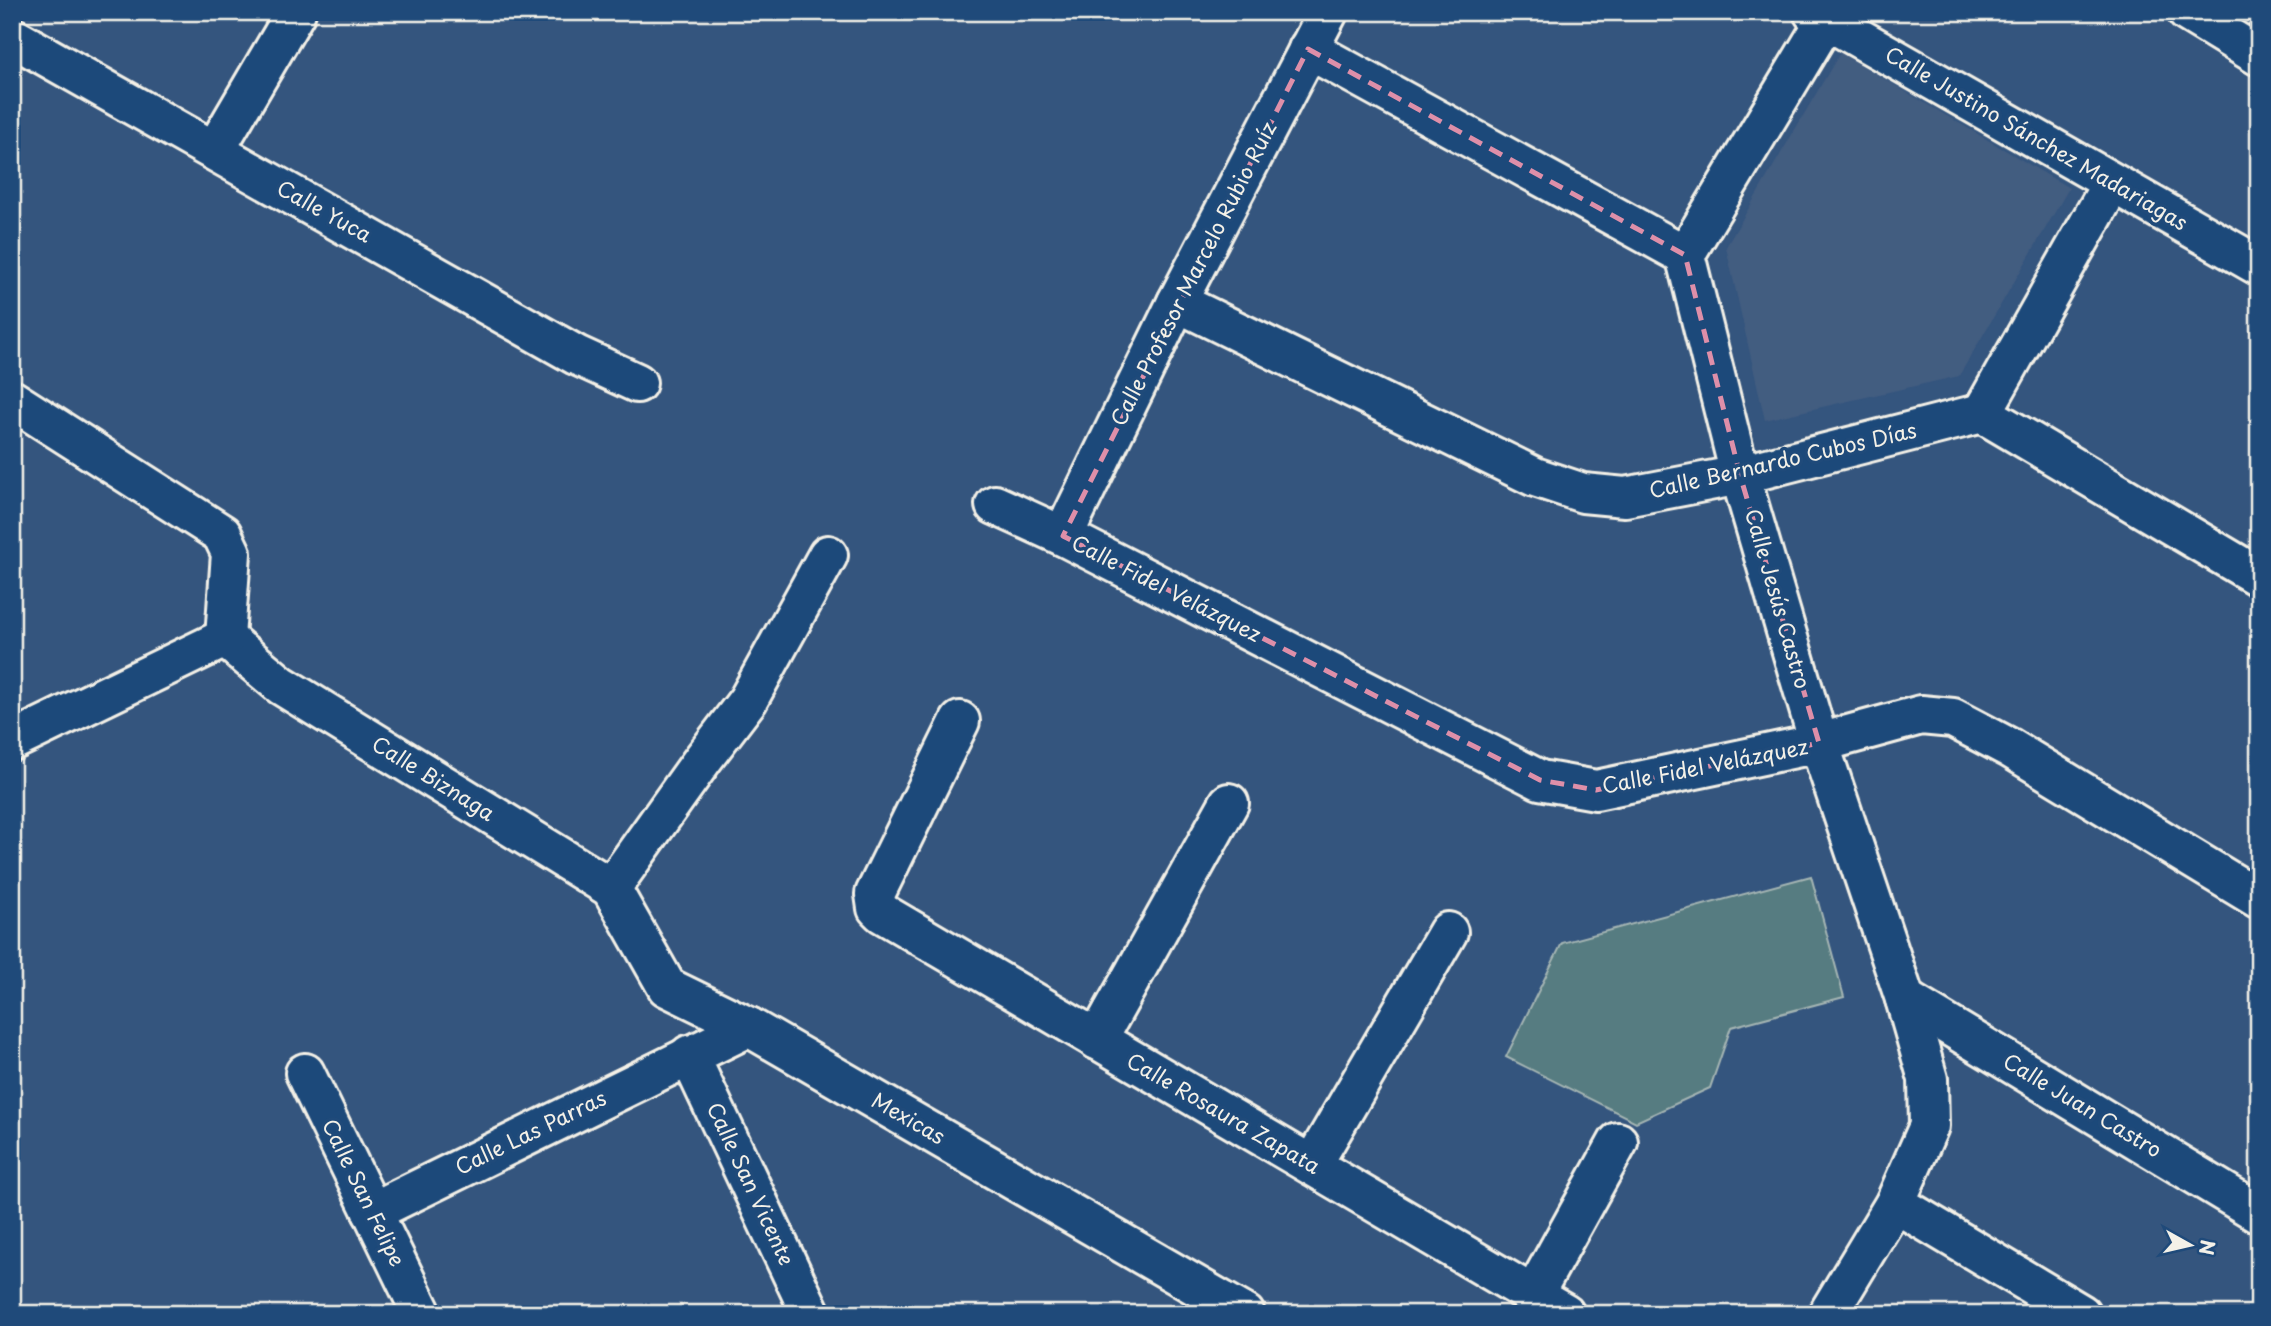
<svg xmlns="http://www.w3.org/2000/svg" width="2271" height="1326" viewBox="0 0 2271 1326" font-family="'Playpen Sans',sans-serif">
<rect width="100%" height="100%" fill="#34557e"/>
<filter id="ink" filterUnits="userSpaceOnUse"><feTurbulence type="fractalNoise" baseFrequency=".0143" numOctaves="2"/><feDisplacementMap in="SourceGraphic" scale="14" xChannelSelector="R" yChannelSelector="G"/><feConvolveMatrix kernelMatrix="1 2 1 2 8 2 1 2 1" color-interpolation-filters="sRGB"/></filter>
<g filter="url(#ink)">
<path fill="#435d80" d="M1840,53L2069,188L1959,376L1765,420L1726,247Z"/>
<path fill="#577c81" stroke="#a6b6b4" stroke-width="2" d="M1811,876L1844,997L1731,1027L1710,1088L1636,1122L1506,1057L1562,943Z"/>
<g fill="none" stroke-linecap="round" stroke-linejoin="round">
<defs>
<g id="street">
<path d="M1813,12L2259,266"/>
<path d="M2187,12L2259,56"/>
<path d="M1826,20L1685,255L1740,475L1819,743L1905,999L1928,1079L1929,1126L1895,1203L1828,1314"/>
<path d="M12,37L576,355L637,383"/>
<path d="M1308,49L1685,255"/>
<path d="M215,150L296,12"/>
<path d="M1177,302L1535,477L1583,493L1625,497L1740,475L1982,413L2259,577"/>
<path d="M12,400L222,534L231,553L225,638"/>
<path d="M1982,413L2112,183"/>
<path d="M995,505L1063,536L1540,780L1596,790L1819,743L1921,715L1953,718L2010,748L2259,899"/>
<path d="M1063,536L1177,302L1328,12"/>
<path d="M225,638L281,685L611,888L667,987L749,1027L1245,1314"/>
<path d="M960,721L875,894L877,908L882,913L1565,1314"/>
<path d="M12,741L225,638"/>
<path d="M611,888L703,759L748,700L828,555"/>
<path d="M1905,999L2259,1213"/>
<path d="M1097,1040L1229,803"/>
<path d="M689,1055L811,1314"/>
<path d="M305,1073L422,1314"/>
<path d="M1312,1165L1448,932"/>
<path d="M1895,1203L2081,1314"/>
<path d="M372,1212L749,1027"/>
<path d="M1534,1294L1618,1142"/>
</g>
</defs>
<use href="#street" stroke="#f4f1e8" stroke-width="44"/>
<use href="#street" stroke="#1f4a7a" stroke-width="38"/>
</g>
</g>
<path fill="none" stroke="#de8fa9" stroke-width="5" stroke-dasharray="14 9" stroke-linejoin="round" d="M1308,49L1685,255L1740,475L1819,743L1596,790L1540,780L1063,536Z"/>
<g text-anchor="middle" stroke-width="7" stroke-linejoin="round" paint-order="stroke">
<g font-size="21" fill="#f4f1e8" stroke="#1f4a7a">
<text transform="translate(2036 139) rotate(30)" y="7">Calle Justino Sánchez Madariagas</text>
<text transform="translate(324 212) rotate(29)" y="7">Calle Yuca</text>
<text transform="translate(1194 274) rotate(-63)" y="7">Calle Profesor Marcelo Rubio Ruíz</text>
<text transform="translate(1783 461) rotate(-13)" y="7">Calle Bernardo Cubos Días</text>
<text transform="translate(1166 589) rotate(27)" y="7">Calle Fidel Velázquez</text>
<text transform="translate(1777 599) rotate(74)" y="7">Calle Jesús Castro</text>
<text transform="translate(1705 767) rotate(-11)" y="7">Calle Fidel Velázquez</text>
<text transform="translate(433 779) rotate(32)" y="7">Calle Biznaga</text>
<text transform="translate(2082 1106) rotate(31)" y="7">Calle Juan Castro</text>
<text transform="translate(1223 1114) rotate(30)" y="7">Calle Rosaura Zapata</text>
<text transform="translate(908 1119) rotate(30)" y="7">Mexicas</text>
<text transform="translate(531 1133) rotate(-26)" y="7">Calle Las Parras</text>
<text transform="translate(750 1184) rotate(65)" y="7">Calle San Vicente</text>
<text transform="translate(363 1193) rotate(64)" y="7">Calle San Felipe</text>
</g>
</g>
<rect width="2271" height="1326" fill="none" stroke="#1f4a7a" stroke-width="42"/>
<rect x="21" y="21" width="2229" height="1284" fill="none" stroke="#f4f1e8" stroke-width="2.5" filter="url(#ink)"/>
<g transform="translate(2190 1245) rotate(98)" stroke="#1f4a7a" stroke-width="5" paint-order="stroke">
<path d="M0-5L12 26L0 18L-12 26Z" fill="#f4f1e8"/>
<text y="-10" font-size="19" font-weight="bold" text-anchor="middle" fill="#f4f1e8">N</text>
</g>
</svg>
